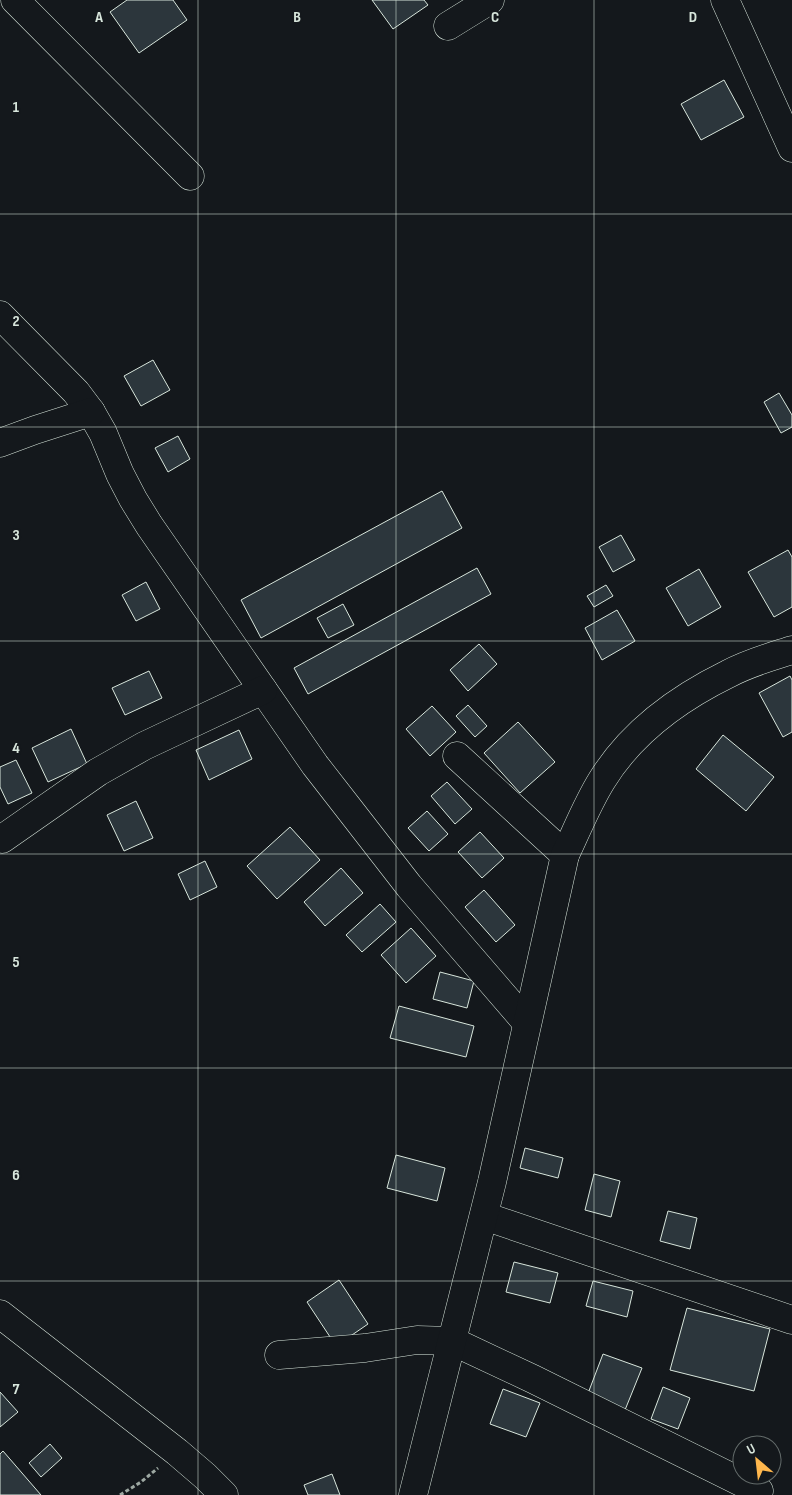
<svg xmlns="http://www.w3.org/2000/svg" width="792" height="1495" viewBox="0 0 792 1495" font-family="'Sofia Sans Condensed',sans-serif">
<rect width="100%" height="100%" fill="#14181c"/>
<g fill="#2c363c" stroke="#d8e6dc">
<path d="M127,0H173L187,20L139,53L110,12Z"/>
<path d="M372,0H424L428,5L393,29Z"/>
<path d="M724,80L744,117L701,140L681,104Z"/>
<path d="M153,360L170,390L141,406L124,376Z"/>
<path d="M779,393L792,415V427L781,433L764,402Z"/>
<path d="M178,436L190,459L168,472L155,448Z"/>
<path d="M442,491L462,528L261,638L241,600Z"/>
<path d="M621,535L635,560L613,572L599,547Z"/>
<path d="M788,550L792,557V607L774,617L748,572Z"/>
<path d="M477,568L491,594L308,694L294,668Z"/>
<path d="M699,569L721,607L688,626L666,588Z"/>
<path d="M146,582L160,609L136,621L122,595Z"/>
<path d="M606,585L613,596L594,607L587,596Z"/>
<path d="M343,604L354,625L328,638L317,618Z"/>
<path d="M617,610L635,641L602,660L585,628Z"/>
<path d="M479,644L497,664L468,691L450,670Z"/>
<path d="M149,671L162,698L125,715L112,688Z"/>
<path d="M790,676L792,680V732L783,737L759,693Z"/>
<path d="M468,705L487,726L475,737L456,716Z"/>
<path d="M432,706L456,732L430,756L406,729Z"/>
<path d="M518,722L555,762L520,793L484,753Z"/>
<path d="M71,729L87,764L48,782L32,748Z"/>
<path d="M239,730L252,759L209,780L196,750Z"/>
<path d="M723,735L774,777L746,811L696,769Z"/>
<path d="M16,760L32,793L8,804L0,787V767Z"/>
<path d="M447,782L472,809L455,824L431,796Z"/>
<path d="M136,801L153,838L124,851L107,815Z"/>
<path d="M427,811L448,834L429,851L408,828Z"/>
<path d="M290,827L320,860L277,899L247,866Z"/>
<path d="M480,832L504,858L482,878L458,852Z"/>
<path d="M205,861L217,887L190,900L178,874Z"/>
<path d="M341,868L363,893L325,926L304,902Z"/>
<path d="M484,890L515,925L496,942L465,907Z"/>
<path d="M380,904L396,922L362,952L346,935Z"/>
<path d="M411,928L436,956L406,983L381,955Z"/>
<path d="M440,972L474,981L467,1008L433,999Z"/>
<path d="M399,1006L474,1026L466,1057L390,1038Z"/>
<path d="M525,1148L563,1158L558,1178L520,1168Z"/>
<path d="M396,1155L445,1168L437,1201L387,1188Z"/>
<path d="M594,1174L620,1181L611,1217L585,1210Z"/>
<path d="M668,1211L697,1218L690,1249L660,1241Z"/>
<path d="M514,1262L558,1273L550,1303L506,1292Z"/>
<path d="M339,1280L368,1324L336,1346L307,1302Z"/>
<path d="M593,1281L633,1291L627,1317L586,1306Z"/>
<path d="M687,1308L770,1329L754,1391L670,1370Z"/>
<path d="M603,1354L642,1368L625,1410L587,1396Z"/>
<path d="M663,1387L690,1398L678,1429L651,1419Z"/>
<path d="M503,1389L540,1403L526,1437L490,1424Z"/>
<path d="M0,1392L18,1412L0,1427Z"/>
<path d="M50,1444L62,1458L41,1477L29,1463Z"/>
<path d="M3,1451L41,1495H0V1454Z"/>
<path d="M332,1474L340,1495H308L304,1485Z"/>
</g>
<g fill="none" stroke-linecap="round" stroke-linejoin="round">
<defs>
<g id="minor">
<path d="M15,0L190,176"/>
<path d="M725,0L792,148"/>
<path d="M448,26L490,0"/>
<path d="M0,315L76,392L91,412L103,433L120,474L133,499L149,525L315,765L350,810L409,886L527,1023"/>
<path d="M0,443L35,430L91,412"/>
<path d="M457,756L565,855"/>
<path d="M2,839L98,772L144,746L263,690"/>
<path d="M484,1216L792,1320"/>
<path d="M0,1314L177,1452L205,1476L224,1495"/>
<path d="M279,1355L365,1348L417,1340L452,1341L533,1379L759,1491"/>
<path d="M413,1495L492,1182L565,855C577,830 587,804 602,780C631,733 679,698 728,674C748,663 770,657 792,650"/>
</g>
</defs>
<use href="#minor" stroke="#d8e6dc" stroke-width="29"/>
<path stroke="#9da8a2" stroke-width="3" stroke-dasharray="4 2.5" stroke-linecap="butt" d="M120,1495L141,1482L158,1468"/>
<use href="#minor" stroke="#14181c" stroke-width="28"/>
</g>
<path fill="none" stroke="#d8e6dc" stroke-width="1" stroke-opacity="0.55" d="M198,0V1495M396,0V1495M594,0V1495M0,214H792M0,427H792M0,641H792M0,854H792M0,1068H792M0,1281H792"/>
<g font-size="16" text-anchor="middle" font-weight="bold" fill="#d8e6dc" stroke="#14181c" stroke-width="4" stroke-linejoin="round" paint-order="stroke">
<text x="99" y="22">A</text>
<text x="297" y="22">B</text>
<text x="495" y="22">C</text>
<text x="693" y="22">D</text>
<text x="16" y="112">1</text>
<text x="16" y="326">2</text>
<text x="16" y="540">3</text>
<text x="16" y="753">4</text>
<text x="16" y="967">5</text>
<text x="16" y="1180">6</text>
<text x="16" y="1394">7</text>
</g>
<g transform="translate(757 1460) rotate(332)"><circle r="24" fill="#14181c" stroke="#626a69"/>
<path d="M0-4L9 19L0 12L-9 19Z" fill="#ffb74d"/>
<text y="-8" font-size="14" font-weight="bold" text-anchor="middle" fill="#d8e6dc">U</text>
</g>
</svg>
